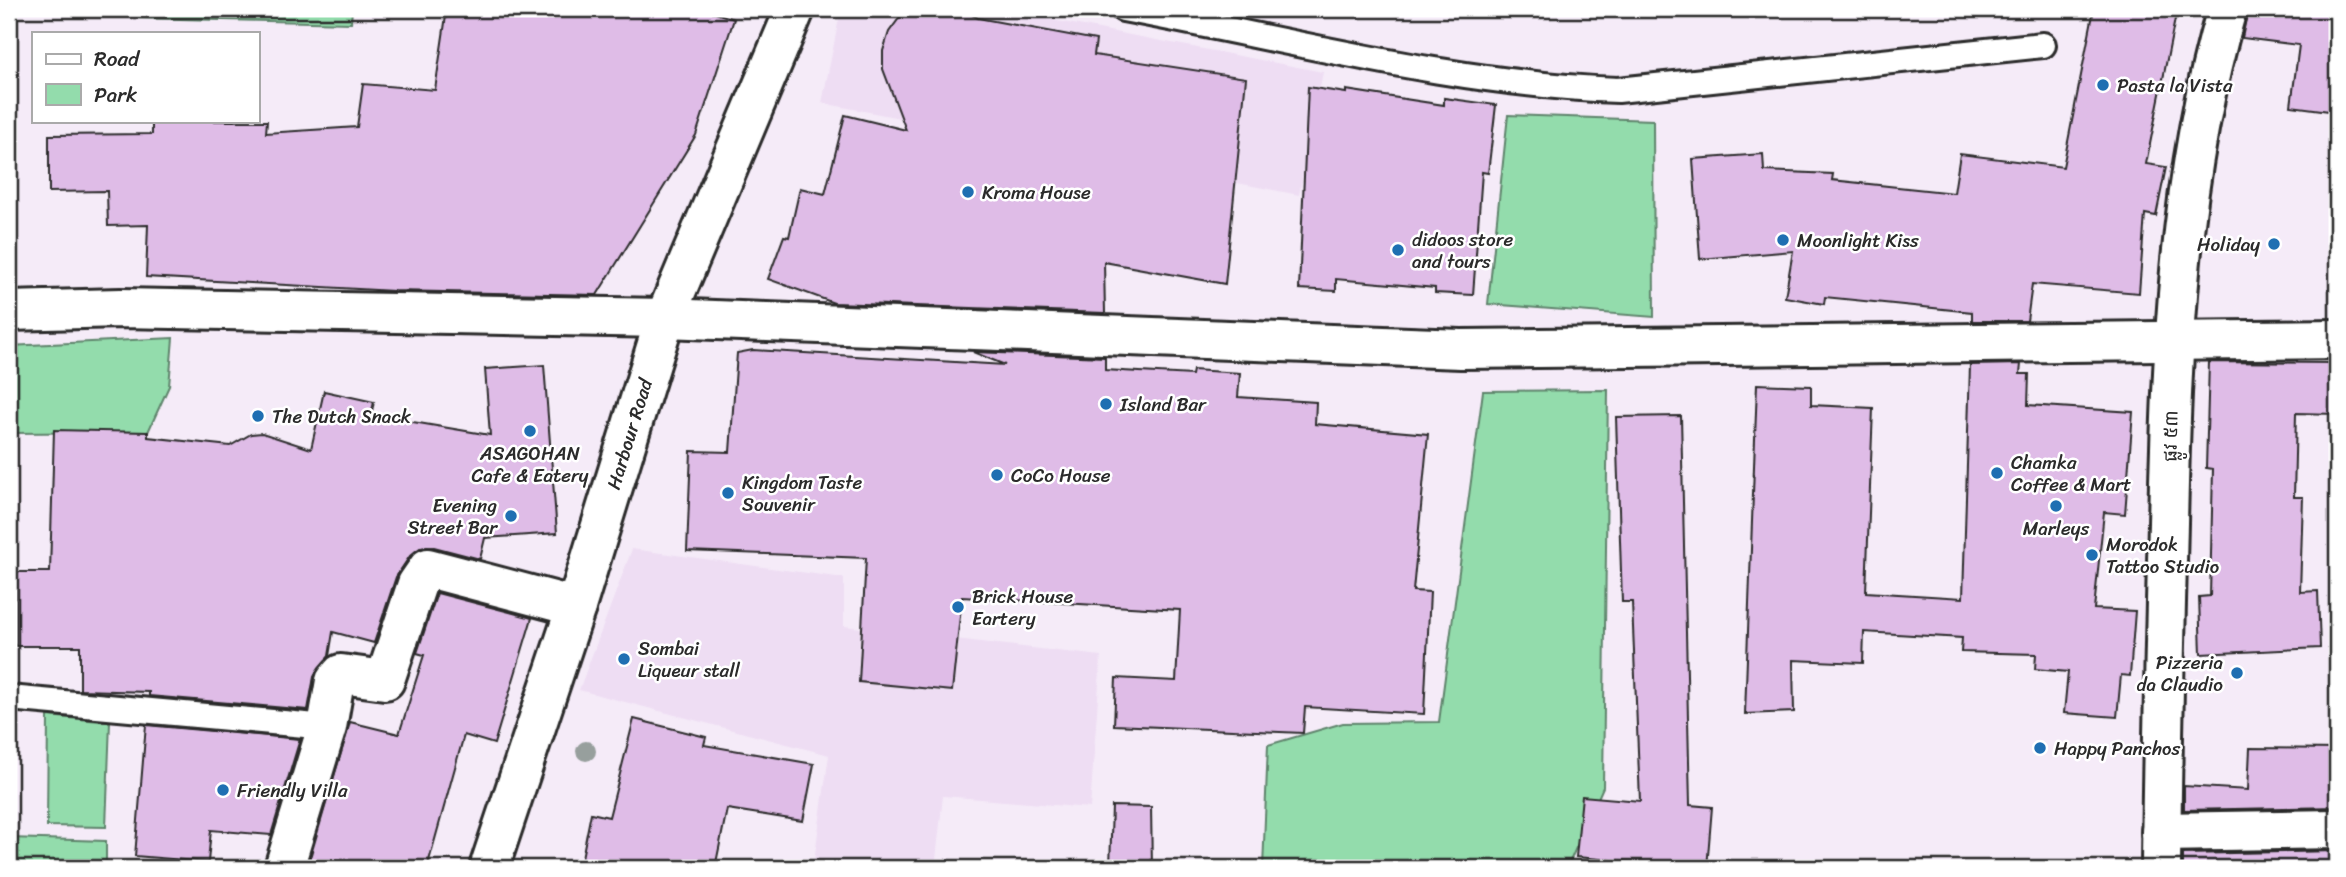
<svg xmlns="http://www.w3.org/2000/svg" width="2346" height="877" viewBox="0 0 2346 877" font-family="Sriracha,'Noto Sans Khmer',sans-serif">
<rect width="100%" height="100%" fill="#f5ebf8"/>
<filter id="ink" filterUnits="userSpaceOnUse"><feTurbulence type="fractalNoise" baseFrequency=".0143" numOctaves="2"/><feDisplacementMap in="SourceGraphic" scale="14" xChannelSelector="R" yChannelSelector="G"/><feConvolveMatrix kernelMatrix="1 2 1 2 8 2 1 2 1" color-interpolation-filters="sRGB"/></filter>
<g filter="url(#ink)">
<g fill="#eeddf3">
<path d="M841,9H995L1323,72L1299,195L822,103Z"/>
<path d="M632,549L844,578V626L1101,656L1090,808L943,796L935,868H813L829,755L579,690Z"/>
</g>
<g fill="#93dcac" stroke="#5f846c" stroke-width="2">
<path d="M138,9H352L351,23L139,18Z"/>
<path d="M1508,115L1653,120L1654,317L1488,304Z"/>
<path d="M173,338L169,386L148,432L9,433V346Z"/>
<path d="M1608,390L1603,787L1567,868H1263L1268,745L1343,723L1439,722L1483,391Z"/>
<path d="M48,716L110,722L106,827L47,826Z"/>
<path d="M9,838L106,841V868H9Z"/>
</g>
<g fill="#dfbce7" stroke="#2b2b2b" stroke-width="2">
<path d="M447,9H703L734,19L696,135L597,295L394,291L146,277L148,225L108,226L107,191L49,192V135L152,134V121H267L266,133L357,127L363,84L435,90Z"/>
<path d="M914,9H960L978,18L1096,40L1094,55L1246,78L1225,284L1104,262L1105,313L834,303L768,279L784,236L789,237L800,188L825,194L845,115L906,130L883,69V51L889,32L900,17Z"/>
<path d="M2094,9H2177L2146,164L2166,167L2156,216L2145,214L2139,293L2032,284L2027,321H1972V312L1825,297L1824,304L1785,297L1793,251L1700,259L1693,159L1763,154L1764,171L1833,174L1832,180L1954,193L1960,154L2063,167Z"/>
<path d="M2248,9H2337V112L2291,106L2299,45L2242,38Z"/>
<path d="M1308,87L1346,93V90L1444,105V98L1496,105L1488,173L1482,172L1473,295L1435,293V288L1336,279V291L1299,289Z"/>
<path d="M753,350L1005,365L973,352L1105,357V370L1192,375L1193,370L1240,373L1238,397L1316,402L1315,424L1428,434L1413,591L1430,592L1424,714L1305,707L1303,733L1114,725L1116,678L1176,681L1180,610L962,597L952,691L859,682L866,558L687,551L691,451L730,452L737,353Z"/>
<path d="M2209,362L2337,363V414L2296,413L2294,497H2303L2300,592L2318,591L2320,648L2201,654L2199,597L2210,596L2213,469L2206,468Z"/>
<path d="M2021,364L2020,374H2029L2028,405L2133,412L2125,514L2104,512L2094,609L2135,611L2130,676L2121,675L2117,717L2064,713L2068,672L2035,669L2036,654L1961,652L1962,638L1864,632L1863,663L1793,660L1794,712L1745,714L1757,384L1811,386V405L1873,408L1866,592L1963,598L1970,365Z"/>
<path d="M544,365L557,533L485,538L480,559L434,547L420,548L410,556L396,577L374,643L333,632L329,656L314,677L308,710L149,696V692L80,690V646H16V572H50L54,430L148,432V437L230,446L251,434L262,433L311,449L324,391L374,402L371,415L490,435L485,369Z"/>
<path d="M1681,416L1690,805L1712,807L1707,868L1576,857L1582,796L1640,801L1632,602H1622L1616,417Z"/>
<path d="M437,593L532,618L494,744L464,735L427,868H307L350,722L399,734L424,655L417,653Z"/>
<path d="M634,719L706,737L704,745L814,764L803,821L727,809L715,868H580L591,813L609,817Z"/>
<path d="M146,725L300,739L271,835L211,830L208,862L135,856Z"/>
<path d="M2250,748L2337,749V807L2184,810V786L2248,790Z"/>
<path d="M1112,806L1151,807L1152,868H1110Z"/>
<path d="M2337,851V868H2183V854Z"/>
</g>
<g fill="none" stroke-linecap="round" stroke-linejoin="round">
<defs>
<g id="lane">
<path d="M1123,9C1287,39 1452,84 1618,90L2043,45"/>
<path d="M9,698L327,727"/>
</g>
<g id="street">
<path d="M9,311L120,308L665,318L1461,349L2337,339"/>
<path d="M2161,832L2337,829"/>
<path d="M284,868L327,727L335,681L341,674L385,680L417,584L428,568L576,607"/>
</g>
<g id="secondary">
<path d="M489,868L576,607L665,318L795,9"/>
<path d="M2161,868C2162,753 2165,638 2168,523C2172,350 2178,177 2227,9"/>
</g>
</defs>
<use href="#lane" stroke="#2b2b2b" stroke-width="30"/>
<use href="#street" stroke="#2b2b2b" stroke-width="44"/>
<use href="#secondary" stroke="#2b2b2b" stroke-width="44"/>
<use href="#lane" stroke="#fff" stroke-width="24"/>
<use href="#street" stroke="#fff" stroke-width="38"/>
<use href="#secondary" stroke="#fff" stroke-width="38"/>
</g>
<circle fill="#979f9d" cx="586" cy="751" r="10"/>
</g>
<g fill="#1f6fb2" stroke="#fff" stroke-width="2.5">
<circle cx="2103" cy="85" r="7"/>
<circle cx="968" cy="192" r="7"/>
<circle cx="1783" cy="240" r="7"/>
<circle cx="2274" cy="244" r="7"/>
<circle cx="1398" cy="250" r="7"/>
<circle cx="1106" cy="404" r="7"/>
<circle cx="258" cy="416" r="7"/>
<circle cx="530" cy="431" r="7"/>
<circle cx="1997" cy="473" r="7"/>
<circle cx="997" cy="475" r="7"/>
<circle cx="728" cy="493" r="7"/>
<circle cx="2056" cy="506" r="7"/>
<circle cx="511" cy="516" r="7"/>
<circle cx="2092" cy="555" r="7"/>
<circle cx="958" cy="607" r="7"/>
<circle cx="624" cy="659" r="7"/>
<circle cx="2237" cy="673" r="7"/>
<circle cx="2040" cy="748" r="7"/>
<circle cx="223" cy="790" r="7"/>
</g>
<g text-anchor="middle" stroke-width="5" stroke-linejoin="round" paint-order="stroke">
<g font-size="19" fill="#2b2b2b" stroke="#fff" text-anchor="start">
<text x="2117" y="92">Pasta la Vista</text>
<text x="982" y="199">Kroma House</text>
<text x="1412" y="246">didoos store<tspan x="1412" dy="22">and tours</tspan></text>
<text x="1797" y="247">Moonlight Kiss</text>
<text x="2260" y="251" text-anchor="end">Holiday</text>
<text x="1120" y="411">Island Bar</text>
<text x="272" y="423">The Dutch Snack</text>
<text x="530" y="460" text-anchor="middle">ASAGOHAN<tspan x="530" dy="22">Cafe &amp; Eatery</tspan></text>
<text x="2011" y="469">Chamka<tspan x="2011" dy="22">Coffee &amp; Mart</tspan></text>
<text x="1011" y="482">CoCo House</text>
<text x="742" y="489">Kingdom Taste<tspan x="742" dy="22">Souvenir</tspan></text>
<text x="497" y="512" text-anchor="end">Evening<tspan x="497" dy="22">Street Bar</tspan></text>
<text x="2056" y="535" text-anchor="middle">Marleys</text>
<text x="2106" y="551">Morodok<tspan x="2106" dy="22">Tattoo Studio</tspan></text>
<text x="972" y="603">Brick House<tspan x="972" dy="22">Eartery</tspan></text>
<text x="638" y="655">Sombai<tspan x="638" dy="22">Liqueur stall</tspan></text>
<text x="2223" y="669" text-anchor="end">Pizzeria<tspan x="2223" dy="22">da Claudio</tspan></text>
<text x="2054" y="755">Happy Panchos</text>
<text x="237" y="797">Friendly Villa</text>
</g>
<g font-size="19" fill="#2b2b2b" stroke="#fff">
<text transform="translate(629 434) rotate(-73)" y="7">Harbour Road</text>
<text transform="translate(2170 436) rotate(-89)" y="7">ផ្លូវ ៥៣</text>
</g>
</g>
<rect width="2346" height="877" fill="none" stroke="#fff" stroke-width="35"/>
<rect x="18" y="18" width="2311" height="842" fill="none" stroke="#2b2b2b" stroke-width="2.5" filter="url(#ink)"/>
<rect x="32" y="32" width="228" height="91" fill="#ffffff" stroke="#aaaaaa" stroke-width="2"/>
<rect x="46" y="54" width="35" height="10" fill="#ffffff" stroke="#aaaaaa" stroke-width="2"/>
<text x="94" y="66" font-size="21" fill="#2b2b2b">Road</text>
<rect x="46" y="84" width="35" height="21" fill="#93dcac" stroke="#aaaaaa" stroke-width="2"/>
<text x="94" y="102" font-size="21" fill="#2b2b2b">Park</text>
</svg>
